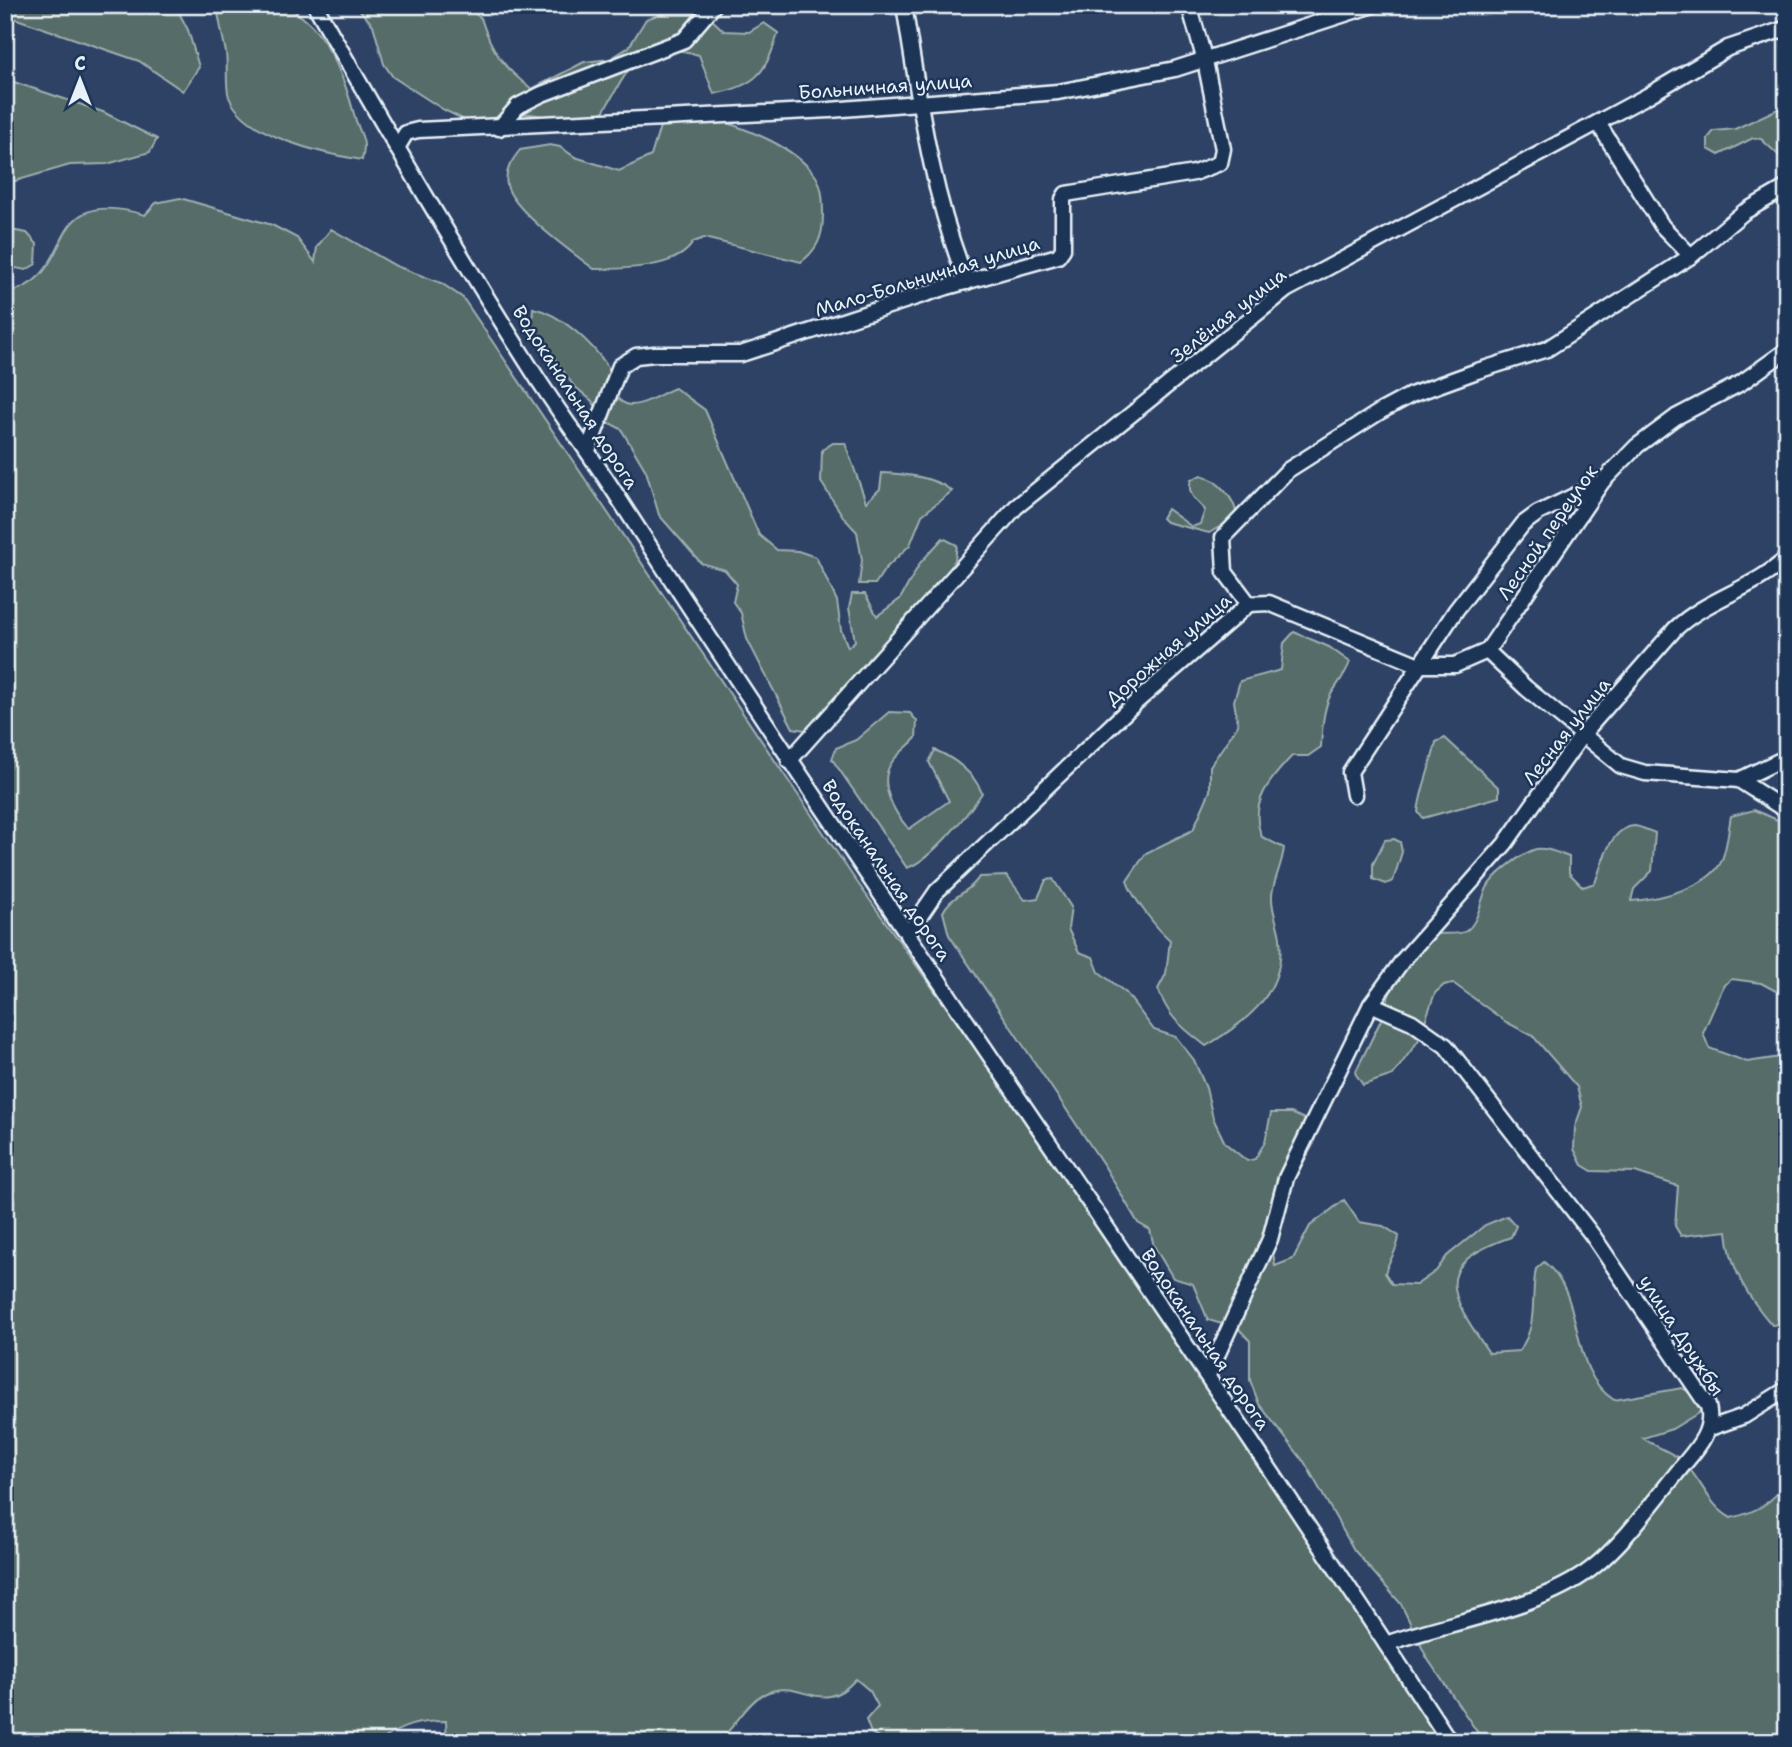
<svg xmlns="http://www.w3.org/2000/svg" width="1792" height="1747" viewBox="0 0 1792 1747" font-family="'Shantell Sans',sans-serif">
<rect width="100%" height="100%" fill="#2e4266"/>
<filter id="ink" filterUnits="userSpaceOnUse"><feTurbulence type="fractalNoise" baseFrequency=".0143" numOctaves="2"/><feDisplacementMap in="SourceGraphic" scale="14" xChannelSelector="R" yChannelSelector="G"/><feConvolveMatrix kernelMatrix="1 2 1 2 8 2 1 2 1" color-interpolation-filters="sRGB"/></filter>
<g filter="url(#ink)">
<g fill="#566c68" stroke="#9faeb0" stroke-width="2">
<path d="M5,5H175L188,30L199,67L183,91L139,61L5,15Z"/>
<path d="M217,5H288C296,13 306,19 313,27C334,51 346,84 354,114C359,135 368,137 362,160C324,154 245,137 229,97C225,85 228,66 226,53C223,37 219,22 217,5Z"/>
<path d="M355,5H462L481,18C491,50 504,69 532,89L584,62L610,59L629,47L646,19L658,15H707L724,31L749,32L764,23L778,33C767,72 756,86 714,94L699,55C635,36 630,70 601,115C591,117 579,122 569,120C526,116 523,104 481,128L444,110L393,77L384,64L373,25Z"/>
<path d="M5,79L103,112L157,139L150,152L107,164L70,165L5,184Z"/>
<path d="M1784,106L1787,107V163L1761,139L1753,138L1719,155L1708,149V138L1714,131L1735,129Z"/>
<path d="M702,114C739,127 790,142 815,175C823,186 823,203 823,216C823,237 817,250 801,262L704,238L693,242C679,269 622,269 594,269C573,253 512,210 507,185C504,171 512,160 520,150L550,145L560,147L575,157L619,171L651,156L662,120Z"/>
<path d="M180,198L272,225L297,238L315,262L317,247L331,229L396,266L441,283L463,298L852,875L1085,1202L1441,1742H887L871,1733L866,1720L878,1706L870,1691L856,1679C819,1720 801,1674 762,1695C742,1706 732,1737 711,1742H447L446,1721C420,1721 401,1725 380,1742H5V293C83,279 35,183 145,215L156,203Z"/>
<path d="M5,229L27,233L37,244L36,264L26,270L5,266Z"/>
<path d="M533,308C561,314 592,343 608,367C615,379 608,397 626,404C639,409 661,393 675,388L705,410L759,535L777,550L798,551L816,557L837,601L841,630L848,647L855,641L849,608L852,594H865L877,616L900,599L920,563L943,538L957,545L955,560L943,581L897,634L869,658L849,688L805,730L793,728L747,639L741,613L733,602L737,584L725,570L701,563L659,515L646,471L621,429L606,421L592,401L573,385L532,326Z"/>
<path d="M833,443H845L866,502L880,489L882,473C905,474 933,476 952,491L922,515L910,545L885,569L875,584H859L862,560L857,532L844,518L821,482L822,450Z"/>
<path d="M1201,475C1217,479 1238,501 1236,517L1209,533L1166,522L1162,518L1167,509L1192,527L1200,524L1205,510C1197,501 1186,494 1191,480Z"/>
<path d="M1294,632L1329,647L1350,662C1345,676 1337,684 1330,696C1323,711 1322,730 1321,747L1308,756H1292C1270,779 1248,804 1262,837L1284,848C1282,865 1273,882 1272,895C1271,910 1278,923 1280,938C1286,992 1248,1021 1206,1046C1182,1027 1169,1019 1158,989L1166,974L1170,940C1156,928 1132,897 1127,881L1146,853L1193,830L1210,791V766L1238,725L1234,701L1240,681L1281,670L1284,643Z"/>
<path d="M889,712L910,713L917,721L916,738C909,746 898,753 892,762C877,783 894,813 909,829L949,801L929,762L935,750C954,758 974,773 982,793C968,814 930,861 907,868L832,759L836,748L856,740Z"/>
<path d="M1445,738L1499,788V797L1423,818L1418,812C1421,787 1431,767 1436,742Z"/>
<path d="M1754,810L1787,824V997L1761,983L1732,979L1724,985L1703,1033L1709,1048L1747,1062L1787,1056V1323L1772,1325C1747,1296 1730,1269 1727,1231L1681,1236L1675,1226L1678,1186L1635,1172L1592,1171L1582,1165L1574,1149L1575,1127L1582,1107L1577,1087L1533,1036L1506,1022L1453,983L1444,985L1435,993L1418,1041L1393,1075L1363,1085L1355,1073L1380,1022L1390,993L1425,935C1438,932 1458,936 1466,931C1479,922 1480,901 1487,888C1493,875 1519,856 1533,850C1544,846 1558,853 1569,857V873L1583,887L1595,883C1602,865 1609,828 1634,826C1640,826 1649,831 1655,833L1652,871L1634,889L1631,901C1657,899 1705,889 1720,864C1727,851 1728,831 1731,816Z"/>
<path d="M1394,839L1400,842L1402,852L1393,881L1386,884L1373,879V864L1385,840Z"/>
<path d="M1007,876L1025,900L1038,898L1046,880L1053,879L1071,907L1068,929L1079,952L1093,957L1099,972L1126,993L1154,1030L1176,1037L1194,1060L1206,1088L1213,1118L1225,1143L1247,1161L1255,1159L1265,1142L1271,1113H1291L1309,1121L1314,1143L1281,1203L1280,1229L1272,1244L1275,1266L1293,1259L1310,1226L1344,1200L1359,1222L1383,1226L1399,1236C1398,1251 1389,1259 1385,1273L1392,1284L1416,1285L1436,1271L1447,1256L1485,1225L1507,1216L1516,1226L1511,1237C1429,1265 1450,1295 1489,1353L1519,1351C1539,1324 1530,1299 1536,1269L1544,1262C1588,1297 1566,1369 1614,1400L1682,1388L1699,1398L1700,1412L1672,1429L1643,1438C1655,1447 1670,1451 1681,1460C1701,1477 1707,1505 1731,1518C1757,1512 1772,1503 1787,1481V1742H1484L1427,1658L1401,1604L1354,1550L1305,1463L1259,1404L1250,1380V1341L1239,1329L1208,1320L1193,1284L1173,1278L1154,1246L1150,1230L1138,1223L1105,1167L949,935L943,912C951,895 970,893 979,877Z"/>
</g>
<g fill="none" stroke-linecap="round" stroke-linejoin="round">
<defs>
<g id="minor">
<path d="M315,5C387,132 461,259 539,381C566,422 595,461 621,502C891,920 1179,1325 1450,1742"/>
<path d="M904,5C919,98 931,194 967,282"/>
<path d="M1598,123L1662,226L1691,256"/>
<path d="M499,128L518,106L542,94L684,40L714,5"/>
<path d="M397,148L406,133L418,130L830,110L1058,92L1175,69L1373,5"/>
<path d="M588,450L620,366L636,356L654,354H741L947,287L1058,256L1063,249V199L1066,194L1194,173L1220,163L1223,149L1205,61L1189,5"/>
<path d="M1249,604L1225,572L1223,537L1288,470L1381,411L1411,395L1477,371L1547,349L1691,256L1744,212L1787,187"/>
<path d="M1487,651L1602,482L1637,446L1676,417L1741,383L1787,350"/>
<path d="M789,761L1016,507L1286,290L1647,96L1728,48L1787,28"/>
<path d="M1739,780L1787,757"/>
<path d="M1354,795L1350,772L1456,610L1523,524L1538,513L1601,483"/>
<path d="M907,935L937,891L1134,704L1249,604L1269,603L1419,665H1455L1487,651L1526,688L1621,766L1645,773L1739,780L1787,811"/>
<path d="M1371,1004L1412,1022L1446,1046L1593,1236L1708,1406C1715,1434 1692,1453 1676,1474C1649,1507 1624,1543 1591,1569C1539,1609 1449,1621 1386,1644"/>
<path d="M1208,1375L1270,1239L1286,1178L1371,1004L1403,960L1505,844L1582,735L1675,629C1708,598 1754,589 1787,558"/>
<path d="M1710,1428L1744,1416L1787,1389"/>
</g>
</defs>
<use href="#minor" stroke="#e8f1f8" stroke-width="19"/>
<use href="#minor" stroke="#1d3557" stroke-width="14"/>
</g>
</g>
<g text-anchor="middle" stroke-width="5" stroke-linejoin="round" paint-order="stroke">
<g font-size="19" fill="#e8f1f8" stroke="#1d3557">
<text transform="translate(885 86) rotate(-4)" y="7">Больничная улица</text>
<text transform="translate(927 276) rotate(-17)" y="7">Мало-Больничная улица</text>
<text transform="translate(1228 315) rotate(-38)" y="7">Зелёная улица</text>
<text transform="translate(576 397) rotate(57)" y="7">Водоканальная дорога</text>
<text transform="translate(1547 532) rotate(-55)" y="7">Лесной переулок</text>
<text transform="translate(1168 649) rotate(-41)" y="7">Дорожная улица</text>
<text transform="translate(1566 731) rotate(-52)" y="7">Лесная улица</text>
<text transform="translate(887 870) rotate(56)" y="7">Водоканальная дорога</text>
<text transform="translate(1682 1335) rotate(57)" y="7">улица Дружбы</text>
<text transform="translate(1206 1339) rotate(56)" y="7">Водоканальная дорога</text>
</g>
</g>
<rect width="1792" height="1747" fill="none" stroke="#1d3557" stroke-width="28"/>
<rect x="14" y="14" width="1764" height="1719" fill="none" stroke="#e8f1f8" stroke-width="2.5" filter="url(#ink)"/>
<g transform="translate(80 80)" stroke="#1d3557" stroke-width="5" paint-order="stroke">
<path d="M0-5L12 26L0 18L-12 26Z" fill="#e8f1f8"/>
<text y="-10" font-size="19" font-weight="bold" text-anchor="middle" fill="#e8f1f8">С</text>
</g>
</svg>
